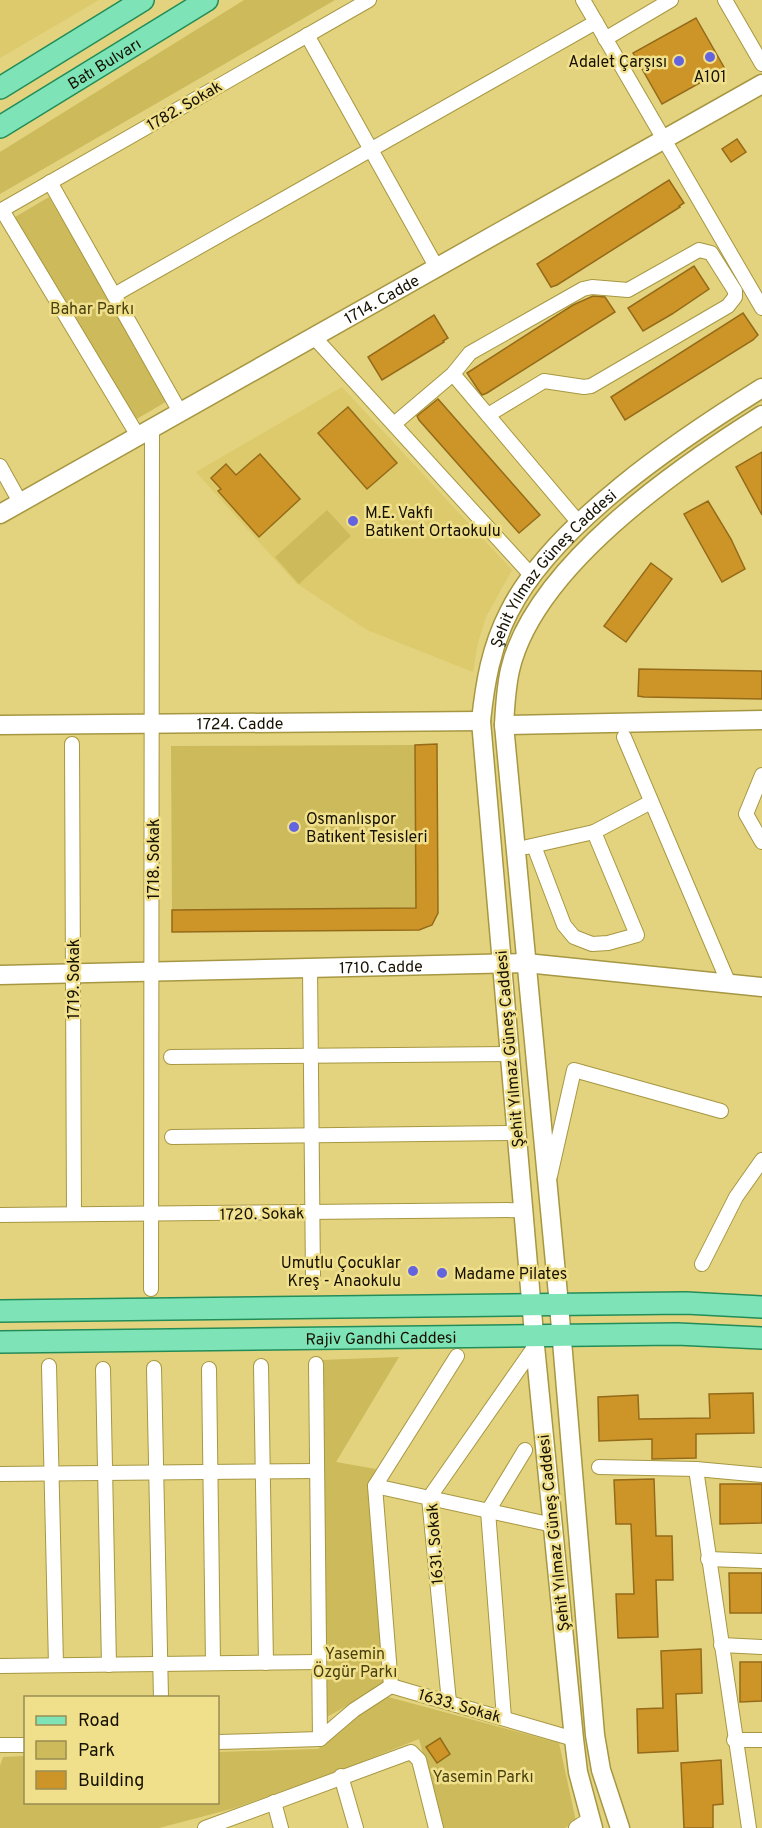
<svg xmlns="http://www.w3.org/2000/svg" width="762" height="1828" viewBox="0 0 762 1828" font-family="Overpass,sans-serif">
<rect width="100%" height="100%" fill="#e3d37e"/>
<g fill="#dcca6c">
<path d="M0,0H99L0,58Z"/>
<path d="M342,387L512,570L486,617L478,642L473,672L367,630L296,583L196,472Z"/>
</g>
<g fill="#ccba5b">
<path d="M244,0H335L0,194V152Z"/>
<path d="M49,197L169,400L135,420L15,217Z"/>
<path d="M327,510L351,536L299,584L275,557Z"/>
<path d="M415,745L416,908L172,910L171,746Z"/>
<path d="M399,1357L336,1462L376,1469L369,1490L388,1683L325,1718L321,1360Z"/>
<path d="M388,1697L559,1743L576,1821L565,1828H443L419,1739L349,1767L235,1808L159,1828H0V1766L3,1757L25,1756L26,1802H218V1752L318,1749L358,1716Z"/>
</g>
<g fill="#cd9528" stroke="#956b19" stroke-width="1.5">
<path d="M696,18L725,69L662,104L633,53Z"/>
<path d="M737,139L746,152L731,162L722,149Z"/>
<path d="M669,180L684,203L679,206L680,207L557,285L551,287L537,264Z"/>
<path d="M694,266L709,289L672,314L643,331L628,308Z"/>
<path d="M593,296L605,297L615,312L487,393L482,395L477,388L467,373L573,305Z"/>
<path d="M743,313L758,335L753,340L625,420L611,397Z"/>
<path d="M434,315L448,338L443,341L444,342L382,380L368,357Z"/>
<path d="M438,399L540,515L519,533L419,420L417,416Z"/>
<path d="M348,407L397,463L367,489L318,433Z"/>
<path d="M762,452V515L736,467Z"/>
<path d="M260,454L300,499L259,537L218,491L221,489L211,478L226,464L236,475Z"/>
<path d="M708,501L731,539L745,569L722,582L684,514Z"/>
<path d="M651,563L672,579L626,642L604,626Z"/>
<path d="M639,669L762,671V699L644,697L638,696Z"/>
<path d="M437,744L438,913L432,925L419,930L172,932V910L416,908L415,745Z"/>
<path d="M753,1393L754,1433L696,1434V1458L652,1459V1439L599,1441L598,1397L638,1395L639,1419L710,1418L709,1394Z"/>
<path d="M654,1479L656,1536H672L673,1580H656L658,1637L618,1638L616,1594H634L631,1524H616L614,1480Z"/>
<path d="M720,1484H762V1523L720,1524Z"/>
<path d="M729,1573H762V1613H730Z"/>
<path d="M701,1649L702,1693L676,1694L678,1751L638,1753L637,1709L663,1708L661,1651Z"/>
<path d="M740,1662H762V1701L740,1702Z"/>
<path d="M440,1738L450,1754L437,1763L426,1747Z"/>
<path d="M721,1760L723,1804L713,1805V1828H684L681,1763Z"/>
</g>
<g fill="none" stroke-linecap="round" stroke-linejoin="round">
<defs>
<g id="street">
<path d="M583,0L762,308"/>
<path d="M725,0L762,64"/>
<path d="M307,35L437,268"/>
<path d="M605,39L671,0"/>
<path d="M50,182L180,412"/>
<path d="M2,210L138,436"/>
<path d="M0,211L369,0"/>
<path d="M114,295L596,22"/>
<path d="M314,337L532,576"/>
<path d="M453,374L579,523"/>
<path d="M394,424L453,374L470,353L583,289L592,287L628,290L699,250L711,253L735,291V297L728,306L591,386L584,387L544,381L488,415"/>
<path d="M0,466L20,502"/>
<path d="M624,737L729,984"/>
<path d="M72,744L74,1214"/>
<path d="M762,775L746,814L762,842"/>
<path d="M534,846L564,925L574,937L592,944L608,943L637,935L594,832"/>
<path d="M527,847L594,832L651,802"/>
<path d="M310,968L313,1278"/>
<path d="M171,1057L510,1054"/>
<path d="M172,1137L517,1133"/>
<path d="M550,1176L574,1070L721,1111"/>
<path d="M0,1215L523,1210"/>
<path d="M702,1264L736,1197L762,1160"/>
<path d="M151,1289L152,428"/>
<path d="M316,1364L320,1739"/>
<path d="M49,1366L56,1665"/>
<path d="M261,1366L266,1663"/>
<path d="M154,1368L161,1698"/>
<path d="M103,1369L109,1665"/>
<path d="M209,1369L213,1663"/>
<path d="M599,1467L696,1469L762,1475"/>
<path d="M696,1469L749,1828"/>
<path d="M0,1474L317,1471"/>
<path d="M375,1486L553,1525"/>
<path d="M708,1559L762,1561"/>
<path d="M721,1645L762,1647"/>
<path d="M0,1666L319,1662"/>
<path d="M391,1686L375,1486L457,1356"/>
<path d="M449,1702L429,1498L535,1346"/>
<path d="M504,1718L488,1511L525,1450"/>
<path d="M734,1740H762"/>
<path d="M218,1742L320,1739L354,1710L391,1686L574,1739"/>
<path d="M0,1745H26"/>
<path d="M341,1776L356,1828"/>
<path d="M274,1802L281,1828"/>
<path d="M205,1828L411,1752L419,1760L436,1828"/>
<path d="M576,1828L590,1819"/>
</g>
<g id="secondary">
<path id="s1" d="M0,514L762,84"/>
<path id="s2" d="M0,725L481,721"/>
<path d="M504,725L762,720"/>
<path id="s3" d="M0,975L526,963L762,987"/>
<path id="s4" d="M593,1828L578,1772L574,1739L535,1346L481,721C485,683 491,647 509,612C553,524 680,439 762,388"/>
<path d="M620,1828L601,1770L595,1735L559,1305L504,725C505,706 506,688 510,670C534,567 676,469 762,415"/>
</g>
<g id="primary">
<path d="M0,88L143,0"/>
<path id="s5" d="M0,127L207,0"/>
<path d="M0,1311L686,1303L762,1307"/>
<path id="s6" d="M0,1342L677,1334L762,1338"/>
</g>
</defs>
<use href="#street" stroke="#a79742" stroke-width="16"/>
<use href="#secondary" stroke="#a79742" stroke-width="21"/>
<use href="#primary" stroke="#238d59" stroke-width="24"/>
<use href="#street" stroke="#fff" stroke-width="14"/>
<use href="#secondary" stroke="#fff" stroke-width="18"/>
<use href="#primary" stroke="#7fe3b8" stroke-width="21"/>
</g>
<g fill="#6465de" stroke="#f0e08b" stroke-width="2">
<circle cx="710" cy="57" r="6"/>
<circle cx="679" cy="61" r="6"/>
<circle cx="353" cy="521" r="6"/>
<circle cx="294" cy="827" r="6"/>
<circle cx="413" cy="1271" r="6"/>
<circle cx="442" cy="1273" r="6"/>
</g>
<g text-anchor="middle" stroke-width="5" stroke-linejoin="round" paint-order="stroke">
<g font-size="16" fill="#161100" stroke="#f0e08b" text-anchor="start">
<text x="667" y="67" text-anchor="end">Adalet Çarşısı</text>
<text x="710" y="82" text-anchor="middle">A101</text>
<text x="365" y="518">M.E. Vakfı<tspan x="365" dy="18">Batıkent Ortaokulu</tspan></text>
<text x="306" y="824">Osmanlıspor<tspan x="306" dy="18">Batıkent Tesisleri</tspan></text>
<text x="401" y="1268" text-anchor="end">Umutlu Çocuklar<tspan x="401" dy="18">Kreş - Anaokulu</tspan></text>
<text x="454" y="1279">Madame Pilates</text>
</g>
<g font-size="16" fill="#161100" stroke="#f0e08b">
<text dy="6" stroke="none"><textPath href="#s5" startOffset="122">Batı Bulvarı</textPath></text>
<text transform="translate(184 105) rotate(-30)" y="6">1782. Sokak</text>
<text dy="6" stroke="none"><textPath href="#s1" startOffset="438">1714. Cadde</textPath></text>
<text dy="6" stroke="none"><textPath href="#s4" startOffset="1288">Şehit Yılmaz Güneş Caddesi</textPath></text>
<text dy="6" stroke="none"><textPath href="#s2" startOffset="240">1724. Cadde</textPath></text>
<text transform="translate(153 859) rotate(-90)" y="6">1718. Sokak</text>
<text dy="6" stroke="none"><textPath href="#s3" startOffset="381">1710. Cadde</textPath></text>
<text transform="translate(73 979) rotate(-90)" y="6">1719. Sokak</text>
<text transform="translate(509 1049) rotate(-95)" y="6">Şehit Yılmaz Güneş Caddesi</text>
<text transform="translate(262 1213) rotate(-1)" y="6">1720. Sokak</text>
<text dy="6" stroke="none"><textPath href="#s6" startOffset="381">Rajiv Gandhi Caddesi</textPath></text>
<text transform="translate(553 1533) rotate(-96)" y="6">Şehit Yılmaz Güneş Caddesi</text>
<text transform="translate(434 1544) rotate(-94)" y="6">1631. Sokak</text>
<text transform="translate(460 1705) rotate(16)" y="6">1633. Sokak</text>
</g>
<g font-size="16" fill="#483f0f" stroke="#f0e08b">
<text x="92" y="314">Bahar Parkı</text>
<text x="355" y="1659">Yasemin<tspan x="355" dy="18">Özgür Parkı</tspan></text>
<text x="483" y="1782">Yasemin Parkı</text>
</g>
</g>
<rect x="24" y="1696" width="195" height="108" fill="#f0e08b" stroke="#998d53" stroke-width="1.5"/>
<rect x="36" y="1716" width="30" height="9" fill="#7fe3b8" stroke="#998d53" stroke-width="1.5"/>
<text x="78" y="1726" font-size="18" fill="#161100">Road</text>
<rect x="36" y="1741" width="30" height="18" fill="#ccba5b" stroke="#998d53" stroke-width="1.5"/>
<text x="78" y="1756" font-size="18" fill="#161100">Park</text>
<rect x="36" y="1771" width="30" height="18" fill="#cd9528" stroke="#998d53" stroke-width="1.5"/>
<text x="78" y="1786" font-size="18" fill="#161100">Building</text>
</svg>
